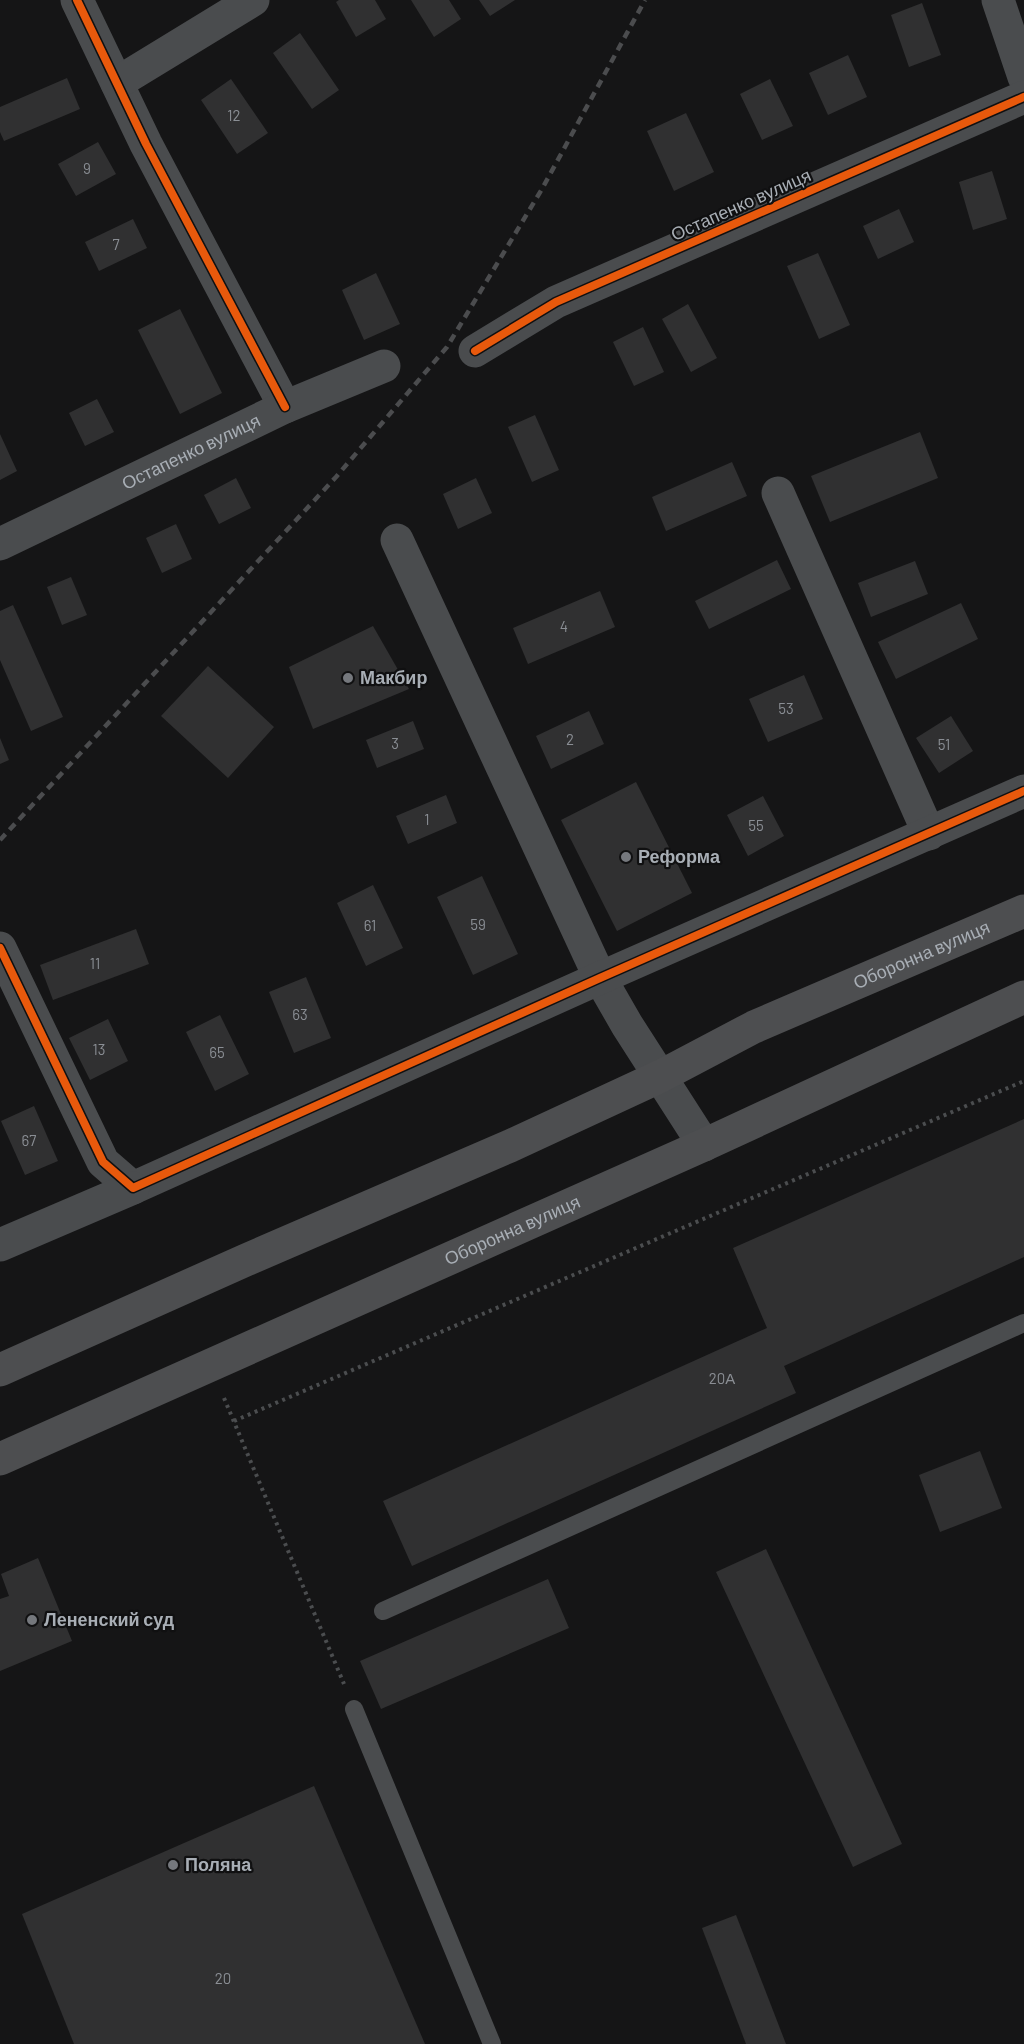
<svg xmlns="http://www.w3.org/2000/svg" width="1024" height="2044" viewBox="0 0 1024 2044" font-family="Barlow,sans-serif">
<rect width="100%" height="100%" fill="#151516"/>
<g fill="#303031">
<path d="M339,0H375L386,19L356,37L336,2Z"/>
<path d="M411,0H449L461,19L434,37Z"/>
<path d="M479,0H515L490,16Z"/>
<path d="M922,3L941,55L909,67L891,15Z"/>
<path d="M300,33L339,90L312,109L273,53Z"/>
<path d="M848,55L867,97L828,115L809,73Z"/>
<path d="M67,78L80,109L4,141L0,132V107Z"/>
<path d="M231,79L268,133L237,154L201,100Z"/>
<path d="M770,79L793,126L762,140L740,94Z"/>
<path d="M686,113L714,172L674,191L647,131Z"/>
<path d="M98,142L116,174L76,196L58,164Z"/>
<path d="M992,171L1007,219L973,230L959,182Z"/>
<path d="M899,209L914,242L878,259L863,226Z"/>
<path d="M133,219L147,248L99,271L85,242Z"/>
<path d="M818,253L850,325L819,339L787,266Z"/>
<path d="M376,273L400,324L364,340L342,290Z"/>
<path d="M688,304L717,358L691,372L662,319Z"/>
<path d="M180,309L222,393L180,414L138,330Z"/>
<path d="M643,327L664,372L634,386L613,342Z"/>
<path d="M97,399L114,432L85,446L69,413Z"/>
<path d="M535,415L559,470L532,482L508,427Z"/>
<path d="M920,432L938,478L830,522L811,476Z"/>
<path d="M0,434L17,471L0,480Z"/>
<path d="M732,462L747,496L666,531L652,497Z"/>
<path d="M236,478L251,508L219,524L204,495Z"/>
<path d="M476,478L492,513L458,529L443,494Z"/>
<path d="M176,524L192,559L162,573L146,538Z"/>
<path d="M777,560L791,589L709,629L695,601Z"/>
<path d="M915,561L928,594L871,617L858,583Z"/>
<path d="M71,577L87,615L62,625L47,587Z"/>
<path d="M600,591L615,627L528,664L513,628Z"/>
<path d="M961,603L978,639L896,679L878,642Z"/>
<path d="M13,605L63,717L31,731L0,660V611Z"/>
<path d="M373,626L409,689L313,729L289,667Z"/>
<path d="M208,666L274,727L228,778L161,716Z"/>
<path d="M804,675L823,719L768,742L749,699Z"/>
<path d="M589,711L604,744L551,769L536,736Z"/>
<path d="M951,716L973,751L939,773L916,738Z"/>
<path d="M413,721L424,749L377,768L366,740Z"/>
<path d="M0,738L9,760L0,764Z"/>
<path d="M636,782L692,893L617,931L561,820Z"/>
<path d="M446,795L457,823L408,844L396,816Z"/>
<path d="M763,796L784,836L748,856L727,815Z"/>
<path d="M482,876L518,954L473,975L437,897Z"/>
<path d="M373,885L403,948L366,966L337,903Z"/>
<path d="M136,929L149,964L53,1000L40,965Z"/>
<path d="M306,977L331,1038L294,1053L269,992Z"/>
<path d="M220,1015L249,1074L215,1091L186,1032Z"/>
<path d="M108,1019L128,1061L90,1080L69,1038Z"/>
<path d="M34,1106L58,1161L25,1175L1,1121Z"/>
<path d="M1024,1119V1257L784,1366L796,1393L412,1566L383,1501L767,1328L733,1248Z"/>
<path d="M980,1451L1002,1508L940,1532L919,1475Z"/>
<path d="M766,1549L902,1844L853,1867L716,1572Z"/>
<path d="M38,1558L72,1641L0,1671V1599L9,1596L1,1574Z"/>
<path d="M548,1579L569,1628L381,1709L360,1661Z"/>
<path d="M314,1786L425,2044H74L22,1914Z"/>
<path d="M736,1915L786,2044H746L702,1928Z"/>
</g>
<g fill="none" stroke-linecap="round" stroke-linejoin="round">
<g stroke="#4b4d4f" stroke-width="4" stroke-dasharray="3 4.5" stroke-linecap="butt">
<path d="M224,1398L344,1684"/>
<path d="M234,1421L1024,1081"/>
</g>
<g stroke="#4a4c4e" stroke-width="18">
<path d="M383,1611L1024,1323"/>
<path d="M354,1709L492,2044"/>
</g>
<g stroke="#4a4c4e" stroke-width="33">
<path d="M77,0L146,144L285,407"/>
<path d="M998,0L1024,77"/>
<path d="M117,83L253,0"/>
<path d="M475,351L556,302L1024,97"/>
<path d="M778,493L929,834"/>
<path d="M397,540L600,978L627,1025L704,1145"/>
<path id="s1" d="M0,544L285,407L384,366"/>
<path d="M0,948L103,1162L133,1188L600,978L1024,791"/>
<path d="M0,1245L133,1188"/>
</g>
<g stroke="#4d4e50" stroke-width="33">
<path id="s2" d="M0,1370L246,1260L510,1146L661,1076L754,1027L1024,911"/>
<path id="s3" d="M0,1459L704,1145L1024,997"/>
</g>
<path stroke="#4b4c4e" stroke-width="4.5" stroke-dasharray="8 6" stroke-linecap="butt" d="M0,840L336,477L447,347L542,189L645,0"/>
<defs>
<g id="cycleway">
<path d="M77,0L146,144L285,407"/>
<path d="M475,351L556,302L1024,97"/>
<path d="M0,948L103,1162L133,1188L600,978L1024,791"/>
</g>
</defs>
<use href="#cycleway" stroke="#101011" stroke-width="11"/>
<use href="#cycleway" stroke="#e8590c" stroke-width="8"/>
</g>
<g fill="#75787d" stroke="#101011" stroke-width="2">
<circle cx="348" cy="678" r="6"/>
<circle cx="626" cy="857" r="6"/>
<circle cx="32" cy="1620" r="6"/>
<circle cx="173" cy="1865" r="6"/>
</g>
<g text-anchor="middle" stroke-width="4.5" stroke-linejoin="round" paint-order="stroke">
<g font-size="15" fill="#8a8e94">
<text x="234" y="121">12</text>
<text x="87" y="174">9</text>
<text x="116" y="250">7</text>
<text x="564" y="632">4</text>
<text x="786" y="714">53</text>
<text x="570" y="745">2</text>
<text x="395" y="749">3</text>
<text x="944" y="750">51</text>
<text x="427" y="825">1</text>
<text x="756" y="831">55</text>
<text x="478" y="930">59</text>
<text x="370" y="931">61</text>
<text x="95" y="969">11</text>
<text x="300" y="1020">63</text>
<text x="99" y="1055">13</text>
<text x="217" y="1058">65</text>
<text x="29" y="1146">67</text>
<text x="722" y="1384">20А</text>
<text x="223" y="1984">20</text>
</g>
<g font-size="18" fill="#a8aeb5" stroke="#101011">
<text transform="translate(741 205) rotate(-24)" y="6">Остапенко вулиця</text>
<text dy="6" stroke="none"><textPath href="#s1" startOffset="212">Остапенко вулиця</textPath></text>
<text dy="6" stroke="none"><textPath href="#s2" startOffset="1011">Оборонна вулиця</textPath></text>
<text dy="6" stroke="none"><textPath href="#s3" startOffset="561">Оборонна вулиця</textPath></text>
</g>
<g font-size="18" font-weight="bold" fill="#a8aeb5" stroke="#101011" text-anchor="start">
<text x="360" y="684">Макбир</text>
<text x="638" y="863">Реформа</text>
<text x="44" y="1626">Лененский суд</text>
<text x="185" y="1871">Поляна</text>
</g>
</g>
</svg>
